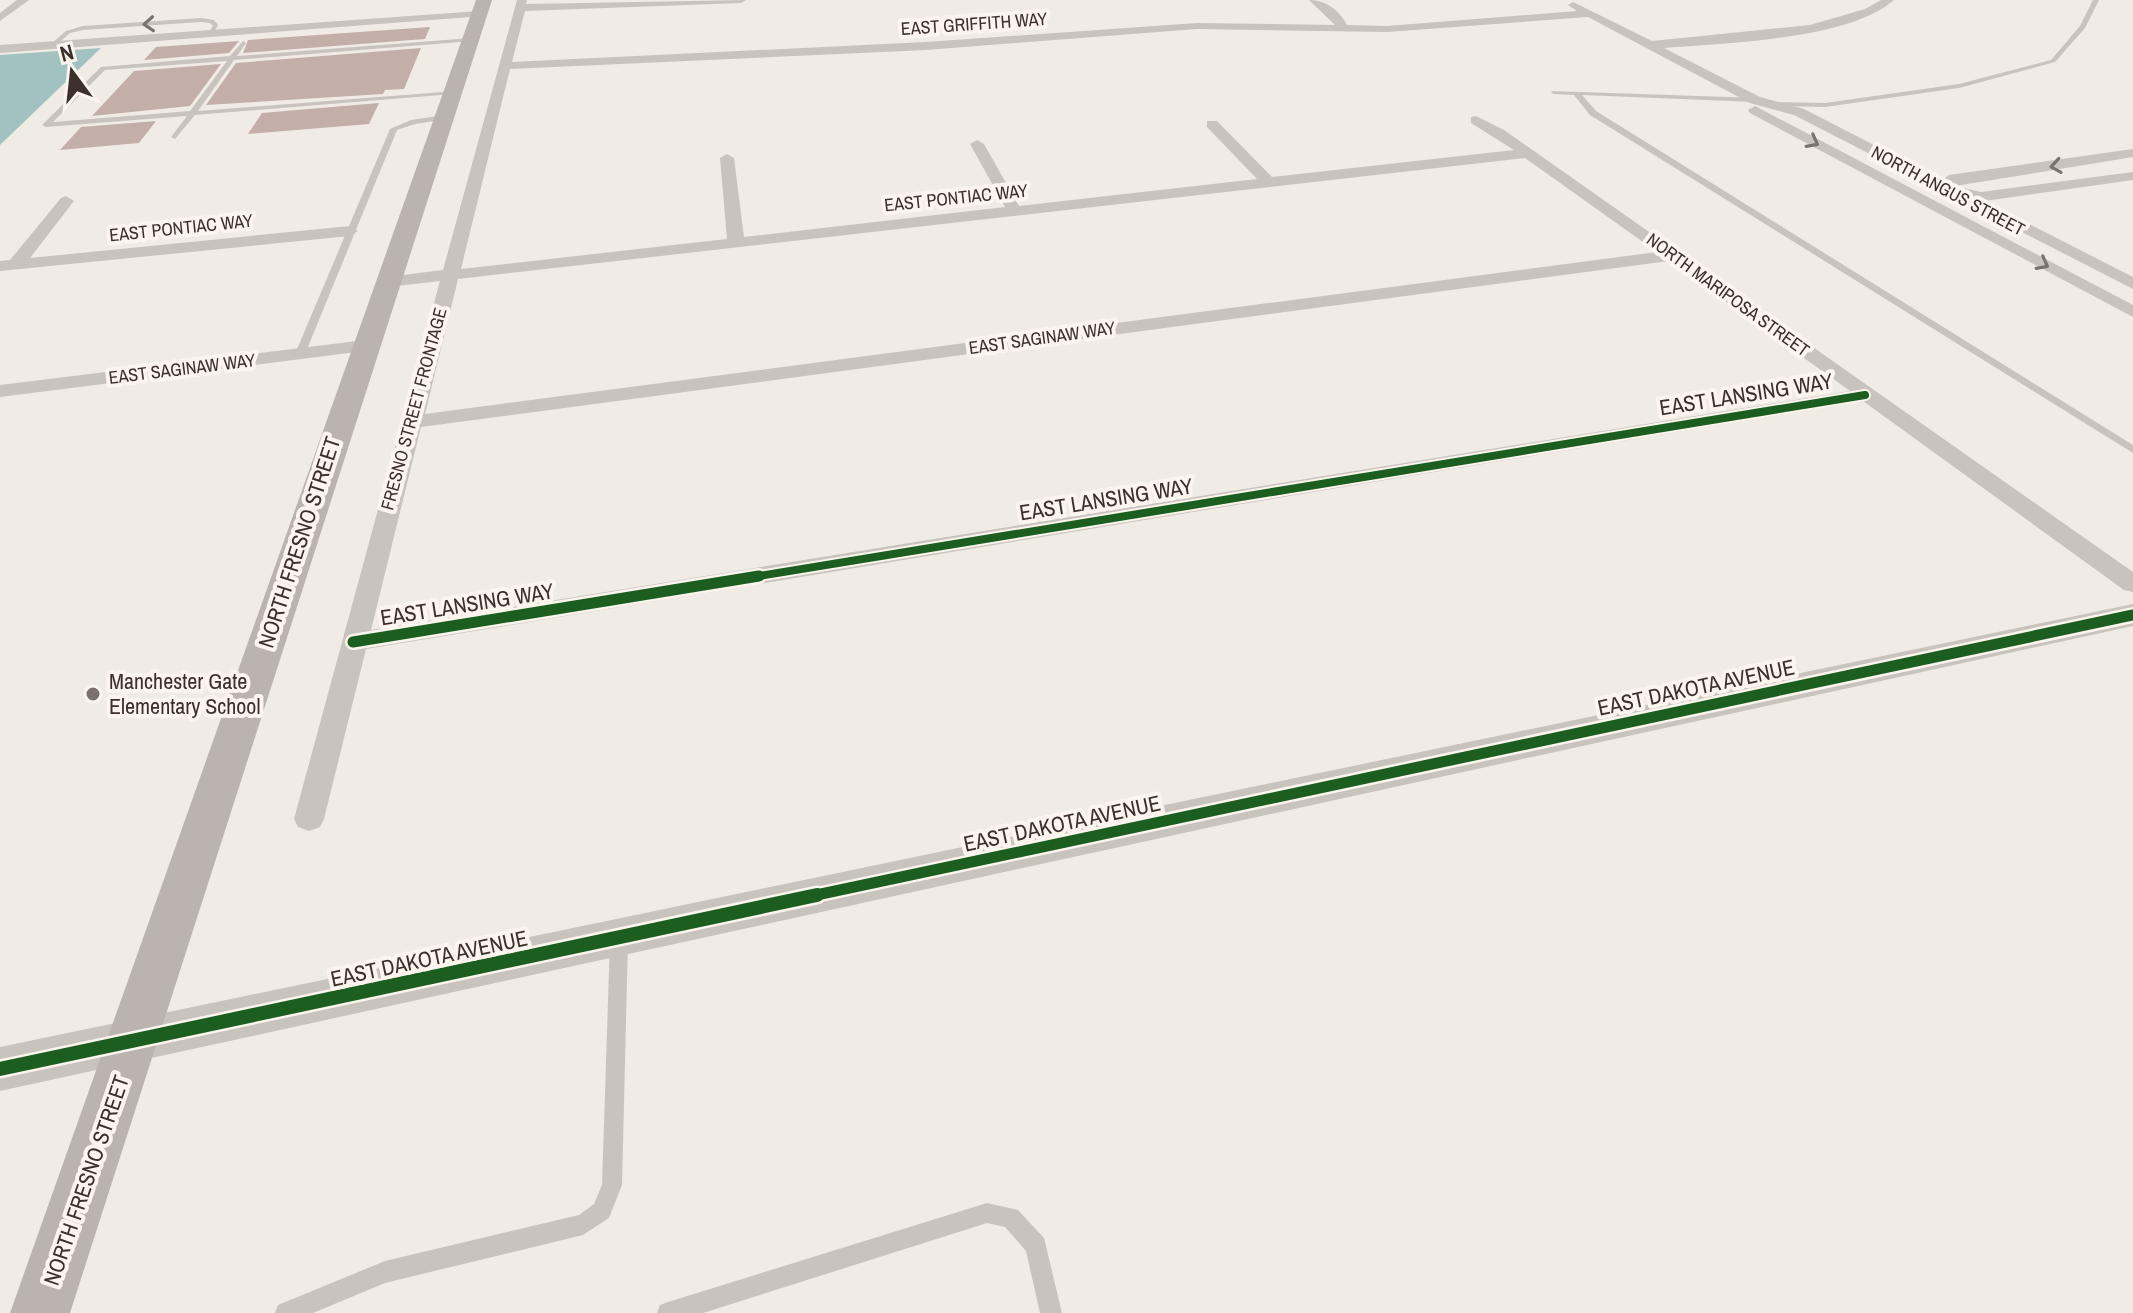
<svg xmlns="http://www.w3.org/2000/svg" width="2133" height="1313" viewBox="0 0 2133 1313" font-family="'Archivo Narrow',sans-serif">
<rect width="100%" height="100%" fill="#f0ebe5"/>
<path fill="#a1c2c1" d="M101,48L0,145V55Z"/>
<g fill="#c3afa7">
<path d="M430,27L425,39L243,53L248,40Z"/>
<path d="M239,41L229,53L144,60L156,47Z"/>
<path d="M421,48L404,89L385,90L383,94L206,105L236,63Z"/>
<path d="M221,64L190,106L92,116L134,71Z"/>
<path d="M379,103L369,124L248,134L262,113Z"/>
<path d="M156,121L139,143L60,150L81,127Z"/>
</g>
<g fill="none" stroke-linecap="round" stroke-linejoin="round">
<g fill="#c9c3be" fill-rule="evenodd">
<path d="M2093,0H2099L2085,28L2055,62L1959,88L1825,107L1776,106L1772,104L1776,102L1825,103L1959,84L2051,60L2080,26Z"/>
<path d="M201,18L214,20L218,25L213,34L208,33L213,26L210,23L201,22L83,30L70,33L55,46L50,45L66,31L83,26Z"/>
<path d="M471,38L473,41L234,60L198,111L455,91L453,94L195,115L175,139L171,137L187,116L46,127L42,125L101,67L230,56L243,41L246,43L237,56ZM227,61L190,111L53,122L105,70Z"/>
<path d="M1551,91L1758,98L1755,102L1582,95L1596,111L2133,445V453L1590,115L1574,95L1553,94Z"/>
<path d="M444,115H447V119L415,124L397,130L305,354L296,356L295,354L390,129L411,120Z"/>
<path d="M619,932L625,935L628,940L622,1185L609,1218L583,1235L385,1283L313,1313H275L278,1305L385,1261L579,1215L594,1204L602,1185L610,940L613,935Z"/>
<path d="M987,1203L1018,1210L1044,1238L1062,1313H1040L1026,1251L1005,1227L987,1223L703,1313H657L660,1305L668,1302Z"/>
</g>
<g fill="#c9c3be" fill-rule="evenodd">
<path d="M17,0H29L0,21V13Z"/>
<path d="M517,0H527L526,4L746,0L741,3L525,11L512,62L926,42L1197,23L1335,25L1309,0C1326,0 1339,10 1347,25L1387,26L1577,11L1568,5L1573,2L1652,41L1810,25L1865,9L1881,0H1894C1849,40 1724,43 1664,48L1760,97L1804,109L1942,180L1949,175L2133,149V157L1955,186L1981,192L2133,172V180L1984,201L2133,277V289L1794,115L1750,103L1588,17L1387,32L1197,29L926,50L510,69L461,269L727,239L720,158L727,154L734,158L744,237L1005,207L970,144L977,140L984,144L1019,206L1257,179L1207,127V121H1217L1272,177L1514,150L1471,123V117L1476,116L1504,130L2133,572V592L2124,590L1863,401L366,649L324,819L320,827L309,831L298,827L294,819L440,281L387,287L378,282L387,277L443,270ZM1525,158L1657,252L425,414L458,279ZM1669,261L1850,391L371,630L421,427Z"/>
<path d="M480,11L486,14L484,16L0,53V45Z"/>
<path d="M1755,106L2133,305V317L1750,113L1748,110Z"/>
<path d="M66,196L74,201L30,258L350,226L358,231L350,236L0,271V261L10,260L61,198Z"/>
<path d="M365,340L372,342L374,346L372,350L0,397V385Z"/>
</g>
<path fill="#c9c3be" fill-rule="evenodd" d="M2133,604V626L0,1091V1047Z"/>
<path fill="#bab3ae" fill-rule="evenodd" d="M476,0H492L70,1313H10Z"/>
<defs>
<path id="cycleway-far2" d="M747,578L1865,395"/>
<g id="cycleway-far1">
<path d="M353,642L759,576"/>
<path d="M807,897L2133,615"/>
</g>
<path id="cycleway" d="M0,1069L817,895"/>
</defs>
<use href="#cycleway-far2" stroke="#fbf5ee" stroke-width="12"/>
<use href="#cycleway-far1" stroke="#fbf5ee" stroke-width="16"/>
<use href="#cycleway" stroke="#fbf5ee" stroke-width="19"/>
<use href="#cycleway-far2" stroke="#1b5e20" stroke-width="8"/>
<use href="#cycleway-far1" stroke="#1b5e20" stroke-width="11"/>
<use href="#cycleway" stroke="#1b5e20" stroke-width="14"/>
</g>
<defs><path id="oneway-chevron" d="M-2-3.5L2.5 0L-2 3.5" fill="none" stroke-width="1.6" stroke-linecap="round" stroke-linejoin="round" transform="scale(2)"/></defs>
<g stroke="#7b726d">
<use href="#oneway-chevron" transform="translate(149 24) rotate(176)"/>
<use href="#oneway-chevron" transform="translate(1813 142) rotate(28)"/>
<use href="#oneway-chevron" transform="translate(2056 166) rotate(171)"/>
<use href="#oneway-chevron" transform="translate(2043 264) rotate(28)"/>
</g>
<circle fill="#7a716c" stroke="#fbf5ee" stroke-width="3" cx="93" cy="694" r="8"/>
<g text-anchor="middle" stroke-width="8" stroke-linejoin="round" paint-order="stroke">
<g font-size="18" fill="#3b302b" stroke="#fbf5ee">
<text transform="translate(974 24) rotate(-4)" y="6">EAST GRIFFITH WAY</text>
<text transform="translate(1948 191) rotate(28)" y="6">NORTH ANGUS STREET</text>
<text transform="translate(956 198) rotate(-6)" y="6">EAST PONTIAC WAY</text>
<text transform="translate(181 228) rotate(-6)" y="6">EAST PONTIAC WAY</text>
<text transform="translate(1728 295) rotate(36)" y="6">NORTH MARIPOSA STREET</text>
<text transform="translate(1042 338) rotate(-8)" y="6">EAST SAGINAW WAY</text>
<text transform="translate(182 369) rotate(-7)" y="6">EAST SAGINAW WAY</text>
<text transform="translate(414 409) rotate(-75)" y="6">FRESNO STREET FRONTAGE</text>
</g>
<g font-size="22" fill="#3b302b" stroke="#fbf5ee">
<text transform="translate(1746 394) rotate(-9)" y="8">EAST LANSING WAY</text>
<text transform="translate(1106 499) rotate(-9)" y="8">EAST LANSING WAY</text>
<text transform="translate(299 542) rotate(-72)" y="8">NORTH FRESNO STREET</text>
<text transform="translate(467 604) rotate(-9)" y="8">EAST LANSING WAY</text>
<text transform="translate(1696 687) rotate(-12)" y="8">EAST DAKOTA AVENUE</text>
<text transform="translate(1062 823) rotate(-12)" y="8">EAST DAKOTA AVENUE</text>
<text transform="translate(429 958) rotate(-12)" y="8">EAST DAKOTA AVENUE</text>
<text transform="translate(86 1180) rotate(-71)" y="8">NORTH FRESNO STREET</text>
</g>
<g font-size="22" fill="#3b302b" stroke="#fbf5ee" text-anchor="start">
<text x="109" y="689">Manchester Gate<tspan x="109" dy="25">Elementary School</tspan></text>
</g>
</g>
<g transform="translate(72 72) rotate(345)" stroke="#fbf5ee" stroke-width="6" paint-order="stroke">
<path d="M0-6L14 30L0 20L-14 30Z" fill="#3b302b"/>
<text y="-12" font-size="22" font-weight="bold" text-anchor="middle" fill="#3b302b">N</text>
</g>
</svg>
